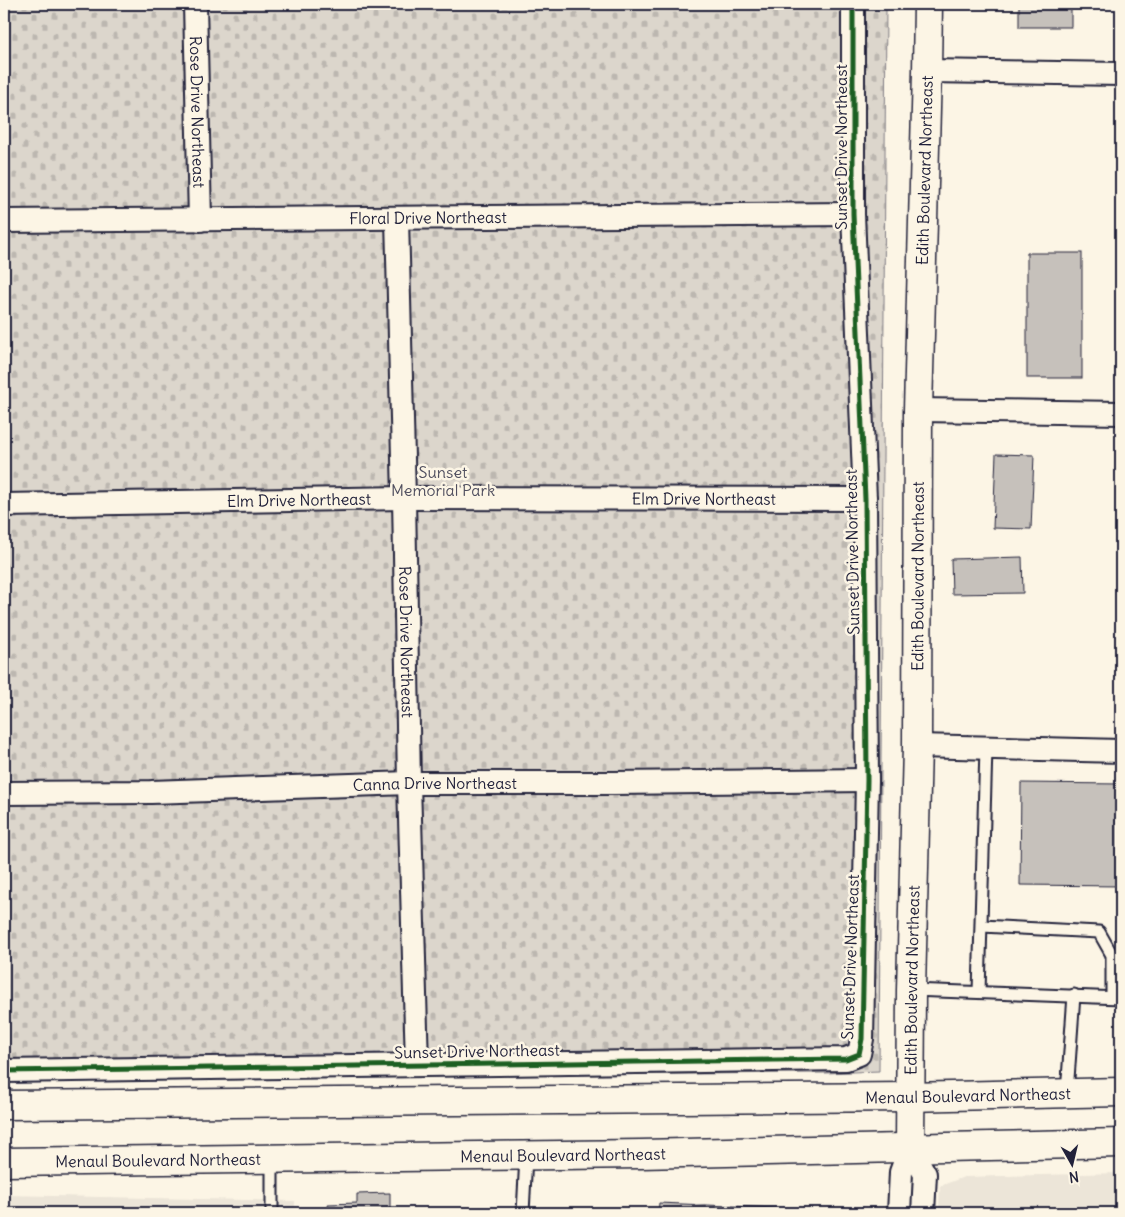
<svg xmlns="http://www.w3.org/2000/svg" width="1125" height="1217" viewBox="0 0 1125 1217" font-family="Delius,sans-serif">
<defs>
<pattern id="cemetery-stones" width="16" height="16" patternUnits="userSpaceOnUse" patternTransform="scale(1.25)"><rect width="16" height="16" fill="#dcd6cc"/><path d="M2 7V4a2 2 0 0 1 4 0v3zM10 15v-3a2 2 0 0 1 4 0v3z" fill="#bcb7b0"/></pattern>
</defs>
<rect width="100%" height="100%" fill="#fcf5e5"/>
<filter id="ink" filterUnits="userSpaceOnUse"><feTurbulence type="fractalNoise" baseFrequency=".02" numOctaves="2"/><feDisplacementMap in="SourceGraphic" scale="10" xChannelSelector="R" yChannelSelector="G"/><feConvolveMatrix kernelMatrix="1 2 1 2 8 2 1 2 1" color-interpolation-filters="sRGB"/></filter>
<g filter="url(#ink)">
<g fill="#ece5d8">
<path d="M1121,1173V1213H939L940,1186L964,1177Z"/>
<path d="M4,1195L295,1201V1213H4Z"/>
</g>
<path fill="url(#cemetery-stones)" stroke="#7f7c84" d="M4,4H886L879,1071L826,1073L4,1079Z"/>
<g fill="#c6c1bb" stroke="#22223b">
<rect x="1019" y="4" width="52" height="23"/>
<rect x="1027" y="253" width="55" height="125"/>
<path d="M996,454L1034,455L1031,529L993,528Z"/>
<path d="M1022,557L1023,593L952,594L951,559Z"/>
<path d="M1021,783L1121,784V886L1020,885Z"/>
<path d="M390,1193V1213H329L328,1204L357,1203V1194Z"/>
<path d="M659,1203L776,1208V1213H658Z"/>
</g>
<g fill="none" stroke-linecap="round" stroke-linejoin="round">
<defs>
<g id="lane">
<path d="M982,926L1099,932L1112,955V996"/>
<path d="M911,990L1121,998"/>
<path d="M979,992L986,748"/>
<path d="M1067,1093L1074,995"/>
<path d="M272,1159V1213"/>
<path d="M523,1213L526,1156"/>
</g>
<g id="street">
<path id="s1" d="M195,4L200,220"/>
<path d="M927,71L1121,74"/>
<path id="s2" d="M397,218L404,498L409,783L417,1064"/>
<path id="s3" d="M4,221L853,214"/>
<path d="M918,410L1121,413"/>
<path id="s4" d="M4,505L404,498L865,499"/>
<path d="M917,746L1121,751"/>
<path id="s5" d="M4,793L151,792L409,783H614L867,780"/>
<path d="M4,1071L846,1059L859,1054L862,1039L867,780L865,499L853,214V4"/>
<path d="M910,1148L925,1174L923,1213"/>
<path d="M899,1213L901,1172L910,1148"/>
</g>
<g id="secondary">
<path id="s6" d="M4,1105L909,1097L1121,1092"/>
<path id="s7" d="M910,1148L911,990L917,746L918,410L927,71L928,4"/>
<path id="s8" d="M4,1162L641,1154L1121,1143"/>
</g>
</defs>
<use href="#lane" stroke="#22223b" stroke-width="15"/>
<use href="#street" stroke="#22223b" stroke-width="26"/>
<use href="#secondary" stroke="#22223b" stroke-width="31"/>
<use href="#lane" stroke="#fcf5e5" stroke-width="11"/>
<use href="#street" stroke="#fcf5e5" stroke-width="22"/>
<use href="#secondary" stroke="#fcf5e5" stroke-width="28"/>
<defs>
<path id="cycleway" d="M4,1071L846,1059L859,1054L862,1039L867,780L865,499L853,214V4"/>
</defs>
<use href="#cycleway" stroke="#fcf5e5" stroke-width="8"/>
<use href="#cycleway" stroke="#1b5e20" stroke-width="5"/>
</g>
</g>
<g text-anchor="middle" stroke-width="5" stroke-linejoin="round" paint-order="stroke">
<g font-size="16" fill="#22223b" stroke="#fcf5e5">
<text dy="6" stroke="none"><textPath href="#s1" startOffset="108">Rose Drive Northeast</textPath></text>
<text transform="translate(841 147) rotate(-90)" y="6">Sunset Drive Northeast</text>
<text dy="6" stroke="none"><textPath href="#s7" startOffset="978">Edith Boulevard Northeast</textPath></text>
<text dy="6" stroke="none"><textPath href="#s3" startOffset="424">Floral Drive Northeast</textPath></text>
<text dy="6" stroke="none"><textPath href="#s4" startOffset="700">Elm Drive Northeast</textPath></text>
<text dy="6" stroke="none"><textPath href="#s4" startOffset="295">Elm Drive Northeast</textPath></text>
<text transform="translate(852 552) rotate(-91)" y="6">Sunset Drive Northeast</text>
<text dy="6" stroke="none"><textPath href="#s7" startOffset="572">Edith Boulevard Northeast</textPath></text>
<text dy="6" stroke="none"><textPath href="#s2" startOffset="424">Rose Drive Northeast</textPath></text>
<text dy="6" stroke="none"><textPath href="#s5" startOffset="431">Canna Drive Northeast</textPath></text>
<text transform="translate(850 957) rotate(-88)" y="6">Sunset Drive Northeast</text>
<text dy="6" stroke="none"><textPath href="#s7" startOffset="168">Edith Boulevard Northeast</textPath></text>
<text transform="translate(477 1051) rotate(-1)" y="6">Sunset Drive Northeast</text>
<text dy="6" stroke="none"><textPath href="#s6" startOffset="964">Menaul Boulevard Northeast</textPath></text>
<text dy="6" stroke="none"><textPath href="#s8" startOffset="559">Menaul Boulevard Northeast</textPath></text>
<text dy="6" stroke="none"><textPath href="#s8" startOffset="154">Menaul Boulevard Northeast</textPath></text>
</g>
<g font-size="16" fill="#504f5f" stroke="#fcf5e5">
<text x="443" y="478">Sunset<tspan x="443" dy="18">Memorial Park</tspan></text>
</g>
</g>
<rect width="1125" height="1217" fill="none" stroke="#fcf5e5" stroke-width="20"/>
<rect x="10" y="10" width="1105" height="1197" fill="none" stroke="#22223b" stroke-width="2" filter="url(#ink)"/>
<g transform="translate(1072 1164) rotate(172)" stroke="#fcf5e5" stroke-width="4" paint-order="stroke">
<path d="M0-4L9 19L0 12L-9 19Z" fill="#22223b"/>
<text y="-8" font-size="14" font-weight="bold" text-anchor="middle" fill="#22223b">N</text>
</g>
</svg>
